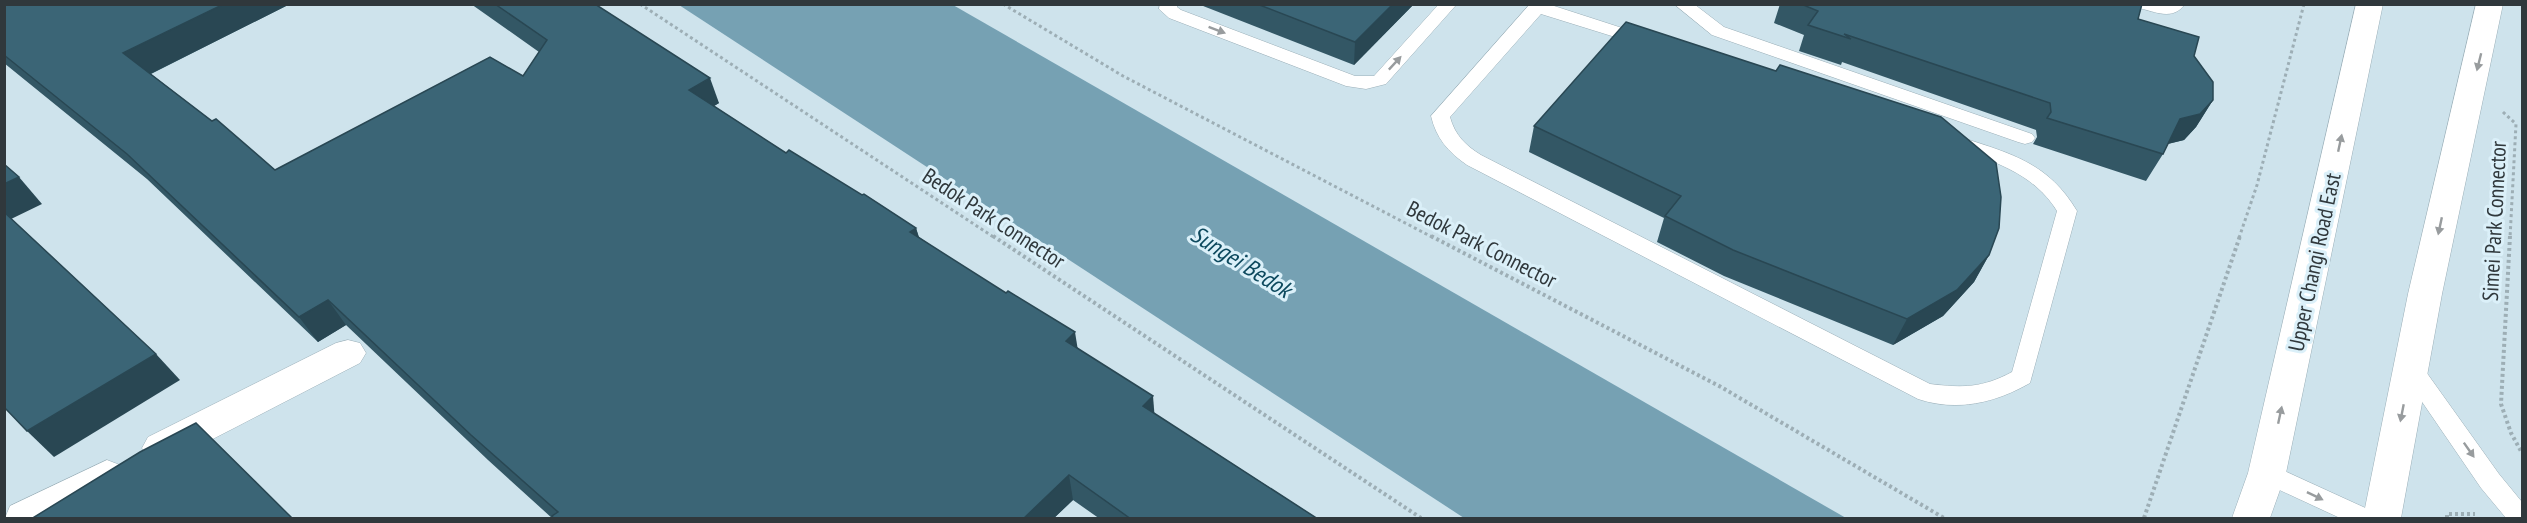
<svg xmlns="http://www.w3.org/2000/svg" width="2527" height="523" viewBox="0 0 2527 523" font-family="'PT Sans Narrow',sans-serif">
<rect width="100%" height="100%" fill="#cee3ec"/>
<path fill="#76a1b3" d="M679,5H953L1846,518H1464Z"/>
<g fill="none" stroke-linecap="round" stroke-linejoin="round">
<defs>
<g id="lane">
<path d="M1160,4H1177V7L1181,10L1355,76H1374L1439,4H1457L1386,84L1366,89L1346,86L1169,18L1159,9Z"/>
<path d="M1530,4H1548L1650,37L1653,41L1650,45L1644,46L1541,14L1450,117C1455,135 1465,145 1481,155L1930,384C1963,388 1982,388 2012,372L2057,211C2033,172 1990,160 1949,146L1946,142L1949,138L1956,136L1963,138C2013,154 2049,164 2077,211L2030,383C1995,403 1957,412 1918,399L1467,165C1448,152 1436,138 1431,116Z"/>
<path d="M1674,4H1694L1724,27L2032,134L2035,138L2032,142L2025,144L2018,142L1712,35Z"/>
<path d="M2137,4H2185C2173,21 2156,12 2139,8Z"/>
<path d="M2411,359L2419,362L2499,474L2522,502V518H2506L2481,488L2403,374L2400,368L2403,362Z"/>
<path d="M2267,463L2372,511L2375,518H2340L2258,480L2255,473L2258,466Z"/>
</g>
<g id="street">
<path d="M348,340L360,343L366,353L360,363L174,459L161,463L148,459L142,448L148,437L336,343Z"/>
<path d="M107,460L120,465L126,476L120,487L60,518H5L10,506Z"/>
</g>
<g id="primary">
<path d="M2356,4H2383L2286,473L2270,518H2232L2248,473Z"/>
<path d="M2476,4H2503L2442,294L2401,518H2363L2408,294Z"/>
</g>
</defs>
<use href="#lane" stroke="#9bafb8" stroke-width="1"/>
<use href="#street" stroke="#9bafb8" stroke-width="1"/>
<use href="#primary" stroke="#9bafb8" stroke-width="1"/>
<g stroke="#9daeb5" stroke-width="3" stroke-dasharray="3 3" stroke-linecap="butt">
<path d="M640,4L995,238"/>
<path d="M1003,4L1123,76L1434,238"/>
<path d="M2503,112L2516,124L2510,238"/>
<path d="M2239,238L2257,185L2304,4"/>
</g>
<g stroke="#9daeb5" stroke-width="4" stroke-dasharray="3 3" stroke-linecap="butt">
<path d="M993,236L1421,518"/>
<path d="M1431,236L1721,387L1944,518"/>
<path d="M2510,236L2501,404L2511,433L2522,453"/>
<path d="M2144,518L2240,236"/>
<path d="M2447,518V514H2475"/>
</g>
<use href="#lane" fill="#fff" fill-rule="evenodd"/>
<use href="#street" fill="#fff" fill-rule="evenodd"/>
<use href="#primary" fill="#fff" fill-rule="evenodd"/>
</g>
<g fill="#335765">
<path d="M4,4H290L151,74L275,170L523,76L539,52L471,4H595L719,103L714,106L786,153L862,195L916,228L919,237L1078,348L1155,414L1318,519H1100L1073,500L1053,519H553L488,460L346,325L318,342L147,179L4,63Z"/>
<path d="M1198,4H1414L1354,65Z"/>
<path d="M1780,4H2142L2138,19L2194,56L2213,100L2196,127L2184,140L2168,144L2163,154L2146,181L2033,144L2037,137L2036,130L1842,62L1841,65L1799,51L1804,35L1774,23Z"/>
<path d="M1534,126L1989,255L1974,282L1943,316L1893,345L1724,276L1657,242L1664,218L1529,152Z"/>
</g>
<g fill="#294753">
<path d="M224,4H290L142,78L123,53Z"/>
<path d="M1393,4H1414L1354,65L1355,42Z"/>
<path d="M710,78L719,103L699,115L689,90Z"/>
<path d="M2213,100L2196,127L2184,140L2163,145L2180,119Z"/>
<path d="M19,177L42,204L9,220L4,215V184Z"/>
<path d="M916,228L923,253L910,232Z"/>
<path d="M1989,255L1974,282L1943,316L1893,345L1907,319Z"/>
<path d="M328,300L346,325L318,342L299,317Z"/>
<path d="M1075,332L1079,357L1066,341Z"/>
<path d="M156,354L180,380L54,457L27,431Z"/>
<path d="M1153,396L1155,421L1143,406Z"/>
<path d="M1069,475L1073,500L1053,519H1023Z"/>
</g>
<g fill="#3b6576" stroke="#294753" stroke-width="1.5">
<path d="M4,4H224L123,53L212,121L216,119L275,170L490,57L523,76L547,40L495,4H595L710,78L689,90L786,153L789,150L862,195L864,194L916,228L910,232L1006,293L1008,291L1075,332L1066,341L1153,396L1143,406L1318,519H1131L1069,475L1023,519H554L552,516L558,512L471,435L328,300L299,317L127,154L4,55Z"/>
<path d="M1257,4H1393L1355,42Z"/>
<path d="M1801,4H2142L2138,19L2199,37L2194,56L2213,82V100L2200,114L2180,119L2163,154L2047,118L2051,112L2050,103L1844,34L1851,39L1808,25L1818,11Z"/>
<path d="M1626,22L1776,71L1780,65L1941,117L1996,163L2001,197L1999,228L1989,255L1957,290L1907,319L1733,250L1665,216L1681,196L1534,126Z"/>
<path d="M4,164L19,177L4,184Z"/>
<path d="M4,212L156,354L27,431L4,407Z"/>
<path d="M196,423L293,519H31L140,452Z"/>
</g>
<defs><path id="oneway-solid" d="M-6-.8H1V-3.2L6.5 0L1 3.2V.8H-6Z" transform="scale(1.5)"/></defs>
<g fill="#989c9e">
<use href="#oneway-solid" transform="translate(1217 30) rotate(21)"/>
<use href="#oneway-solid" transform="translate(2479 62) rotate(104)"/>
<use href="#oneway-solid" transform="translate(1395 63) rotate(-47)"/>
<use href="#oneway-solid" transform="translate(2340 143) rotate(-78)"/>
<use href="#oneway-solid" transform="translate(2440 226) rotate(102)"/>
<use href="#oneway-solid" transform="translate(2402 413) rotate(101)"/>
<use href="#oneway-solid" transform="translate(2280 415) rotate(-78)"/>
<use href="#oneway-solid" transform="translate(2469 450) rotate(55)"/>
<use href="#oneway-solid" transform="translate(2315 496) rotate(26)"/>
</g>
<g text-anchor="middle" stroke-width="6" stroke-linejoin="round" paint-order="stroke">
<g font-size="22" fill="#30383c" stroke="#dbf0f9">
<text transform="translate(994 218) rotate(33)" y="8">Bedok Park Connector</text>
<text transform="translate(2494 221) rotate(-87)" y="8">Simei Park Connector</text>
<text transform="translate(1482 244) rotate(27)" y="8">Bedok Park Connector</text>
<text transform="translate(2314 262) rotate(-78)" y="8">Upper Changi Road East</text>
</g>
<g font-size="24" font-style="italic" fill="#0d495e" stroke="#dbf0f9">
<text transform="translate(1241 262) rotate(32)" y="8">Sungei Bedok</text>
</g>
</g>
<rect width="2527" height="523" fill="none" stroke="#30383c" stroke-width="12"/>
</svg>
